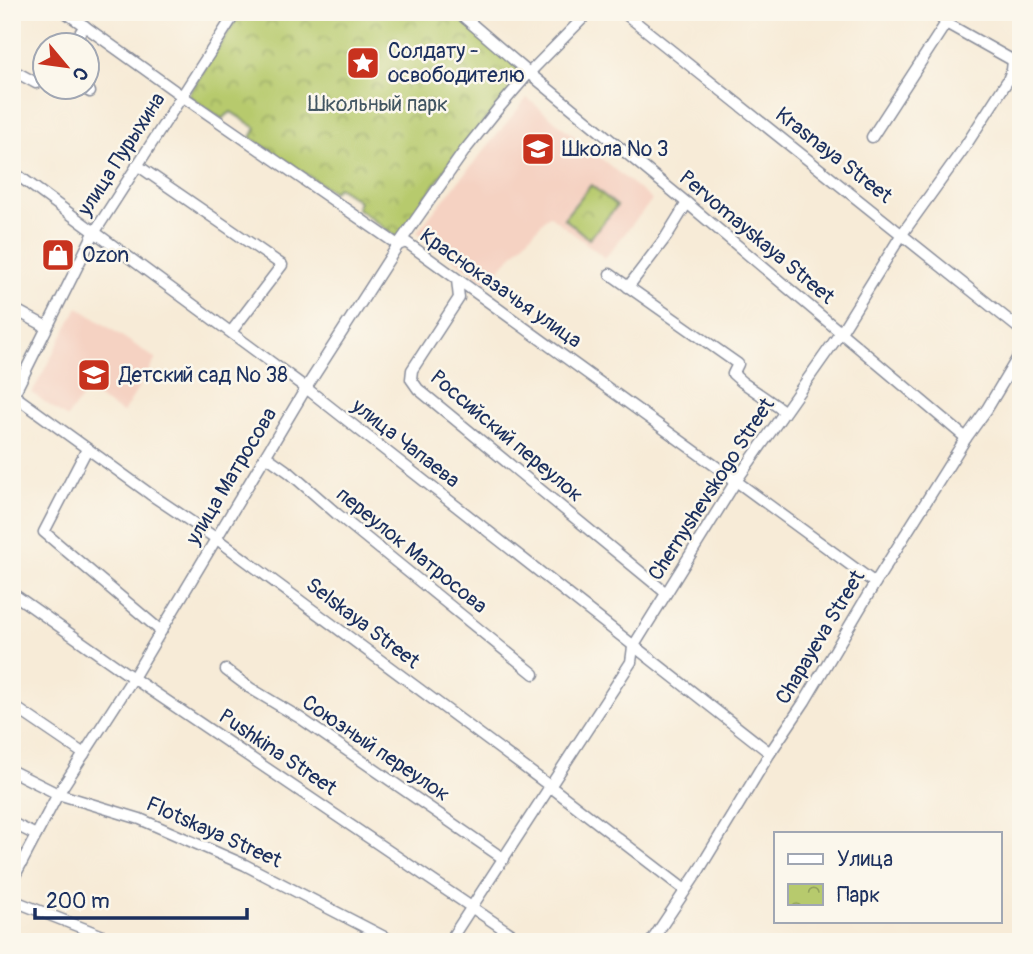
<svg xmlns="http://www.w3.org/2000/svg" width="1033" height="954" viewBox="0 0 1033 954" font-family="Pangolin,sans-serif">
<defs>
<pattern id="park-crowns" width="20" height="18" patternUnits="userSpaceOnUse" patternTransform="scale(1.75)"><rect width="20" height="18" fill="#b7ca6d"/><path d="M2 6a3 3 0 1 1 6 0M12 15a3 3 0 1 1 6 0" fill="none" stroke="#94a45d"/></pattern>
</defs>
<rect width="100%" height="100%" fill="#fbf7ec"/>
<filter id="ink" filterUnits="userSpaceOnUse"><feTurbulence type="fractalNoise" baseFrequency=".0143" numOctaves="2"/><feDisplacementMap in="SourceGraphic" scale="14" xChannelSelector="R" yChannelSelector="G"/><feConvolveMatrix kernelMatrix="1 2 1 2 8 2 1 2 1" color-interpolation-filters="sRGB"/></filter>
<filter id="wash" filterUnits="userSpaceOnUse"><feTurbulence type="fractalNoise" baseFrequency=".00686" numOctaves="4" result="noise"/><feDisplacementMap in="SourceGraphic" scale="28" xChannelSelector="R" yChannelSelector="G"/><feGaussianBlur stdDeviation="1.57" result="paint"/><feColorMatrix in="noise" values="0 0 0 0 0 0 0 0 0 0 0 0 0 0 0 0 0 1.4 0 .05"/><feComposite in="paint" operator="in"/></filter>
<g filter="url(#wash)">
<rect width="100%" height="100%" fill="#f7ebd7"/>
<g fill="#f5d2c2">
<path d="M527,98L652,200L605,258L549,215L487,283L417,232Z"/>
<path d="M78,307L156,359L123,413L86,391L67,418L32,393Z"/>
</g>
<g fill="url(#park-crowns)" stroke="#697c66" stroke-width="2">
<path d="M241,12H452L519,68L521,75L518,82L452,159L399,239L357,208L359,201L338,187L333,192L251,138L256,128L231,112L222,119L188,95Z"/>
<path d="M591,185L617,206L589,239L564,218Z"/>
</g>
</g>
<g filter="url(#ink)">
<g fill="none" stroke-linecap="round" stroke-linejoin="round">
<defs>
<g id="minor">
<path d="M65,12L182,96L398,245L406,242L736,481L875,583"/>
<path d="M458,12L529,73L687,203L966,438"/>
<path d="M623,12L1021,330"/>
<path d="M935,12L946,23L1021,65"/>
<path d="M71,46L85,26"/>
<path d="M12,70L36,83L46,77"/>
<path d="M83,88L90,92"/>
<path d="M872,137L946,23"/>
<path d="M137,165L282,265L231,332"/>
<path d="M12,171L306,388L770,753"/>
<path d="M610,274L738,364L733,374L742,382L784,411"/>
<path d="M457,280L459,298L412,370L411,379L418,389L666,593"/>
<path d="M628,287L666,237L687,203"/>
<path d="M12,308L47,327"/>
<path d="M12,394L150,494L217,539L551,787L685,890"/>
<path d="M12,398L94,233L236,12"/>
<path d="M87,449L44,532L161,631"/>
<path d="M266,456L290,473L337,514L534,674"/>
<path d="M12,593L133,678L523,942"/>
<path d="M226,670L250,688L300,718L504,859"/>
<path d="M12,705L84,754"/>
<path d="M12,771L58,794L140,819L245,865L394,942"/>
<path d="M12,823L36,835"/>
<path d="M12,881L58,794L133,678L306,388L398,245L465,150L497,110L529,73L589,12"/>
<path d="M12,900L118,942"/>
<path d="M449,942L631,662L633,647L736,481L841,332L902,234L964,148L1008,80L1012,70L1013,61"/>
<path d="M651,942L699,870L770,753L805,701L875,583L966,438L987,409L1021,352"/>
</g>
</defs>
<use href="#minor" stroke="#898d9a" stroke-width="13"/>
<use href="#minor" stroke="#fff" stroke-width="10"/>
</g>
</g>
<defs>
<symbol id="sight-square" viewBox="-11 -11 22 22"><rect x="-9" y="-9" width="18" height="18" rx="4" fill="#c8321e" stroke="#fbf7ec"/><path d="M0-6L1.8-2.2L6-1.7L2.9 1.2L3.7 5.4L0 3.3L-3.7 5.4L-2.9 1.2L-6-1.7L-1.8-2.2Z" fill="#fff"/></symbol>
<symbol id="school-square" viewBox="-11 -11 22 22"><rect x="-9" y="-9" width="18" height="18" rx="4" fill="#c8321e" stroke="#fbf7ec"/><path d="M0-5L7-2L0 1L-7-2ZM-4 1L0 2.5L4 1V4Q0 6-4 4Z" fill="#fff"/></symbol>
<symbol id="shop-square" viewBox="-11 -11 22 22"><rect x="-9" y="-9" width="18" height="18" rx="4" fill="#c8321e" stroke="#fbf7ec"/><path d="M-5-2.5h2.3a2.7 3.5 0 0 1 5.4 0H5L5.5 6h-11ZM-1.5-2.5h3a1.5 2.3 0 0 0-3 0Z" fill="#fff"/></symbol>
</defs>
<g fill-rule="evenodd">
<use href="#sight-square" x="344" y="44" width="38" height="38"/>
<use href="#school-square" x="519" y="130" width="38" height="38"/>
<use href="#shop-square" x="39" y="236" width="38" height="38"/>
<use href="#school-square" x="75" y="356" width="38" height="38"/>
</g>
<g text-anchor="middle" stroke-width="5" stroke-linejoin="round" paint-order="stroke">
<g font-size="21" fill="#1b2f5e" stroke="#fbf7ec" text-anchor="start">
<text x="388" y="58">Солдату -<tspan x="388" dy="24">освободителю</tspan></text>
<text x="562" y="156">Школа № 3</text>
<text x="82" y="262">Ozon</text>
<text x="119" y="382">Детский сад № 38</text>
</g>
<g font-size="21" fill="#425662" stroke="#fbf7ec">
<text x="378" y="111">Школьный парк</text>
</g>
<g font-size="21" fill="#1b2f5e" stroke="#fbf7ec">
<text transform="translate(121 154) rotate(-57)" y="7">улица Пурыхина</text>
<text transform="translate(834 155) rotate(38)" y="7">Krasnaya Street</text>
<text transform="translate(757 237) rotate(40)" y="7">Pervomayskaya Street</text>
<text transform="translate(501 288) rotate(35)" y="7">Красноказачья улица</text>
<text transform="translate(507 436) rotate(40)" y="7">Российский переулок</text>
<text transform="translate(406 443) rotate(38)" y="7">улица Чапаева</text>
<text transform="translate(231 476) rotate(-59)" y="7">улица Матросова</text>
<text transform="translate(711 489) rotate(-57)" y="7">Chernyshevskogo Street</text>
<text transform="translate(412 550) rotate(39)" y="7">переулок Матросова</text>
<text transform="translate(363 623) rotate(37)" y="7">Selskaya Street</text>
<text transform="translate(820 637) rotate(-59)" y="7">Chapayeva Street</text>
<text transform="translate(376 748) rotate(34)" y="7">Союзный переулок</text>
<text transform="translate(278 752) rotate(34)" y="7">Pushkina Street</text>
<text transform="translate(214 832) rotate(24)" y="7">Flotskaya Street</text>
</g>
</g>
<rect width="1033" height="954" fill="none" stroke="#fbf7ec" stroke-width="42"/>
<rect x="774" y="832" width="228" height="91" fill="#fbf7ec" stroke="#a1a7b3" stroke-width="2"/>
<rect x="788" y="854" width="35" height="10" fill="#ffffff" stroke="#a1a7b3" stroke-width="2"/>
<text x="837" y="866" font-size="21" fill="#1b2f5e">Улица</text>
<rect x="788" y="884" width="35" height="21" fill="url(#park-crowns)" stroke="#a1a7b3" stroke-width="2"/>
<text x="837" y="902" font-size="21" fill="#1b2f5e">Парк</text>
<g transform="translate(66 66) rotate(119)"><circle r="33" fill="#fbf7ec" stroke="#a1a7b3" stroke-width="2"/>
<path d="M0-5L12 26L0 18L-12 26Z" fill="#c8321e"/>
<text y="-10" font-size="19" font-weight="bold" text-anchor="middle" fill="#1b2f5e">С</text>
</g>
<path d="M35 908v10h212v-10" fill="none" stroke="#1b2f5e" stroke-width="3.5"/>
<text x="46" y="908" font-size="21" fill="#1b2f5e" stroke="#fbf7ec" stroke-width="5" paint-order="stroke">200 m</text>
</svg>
